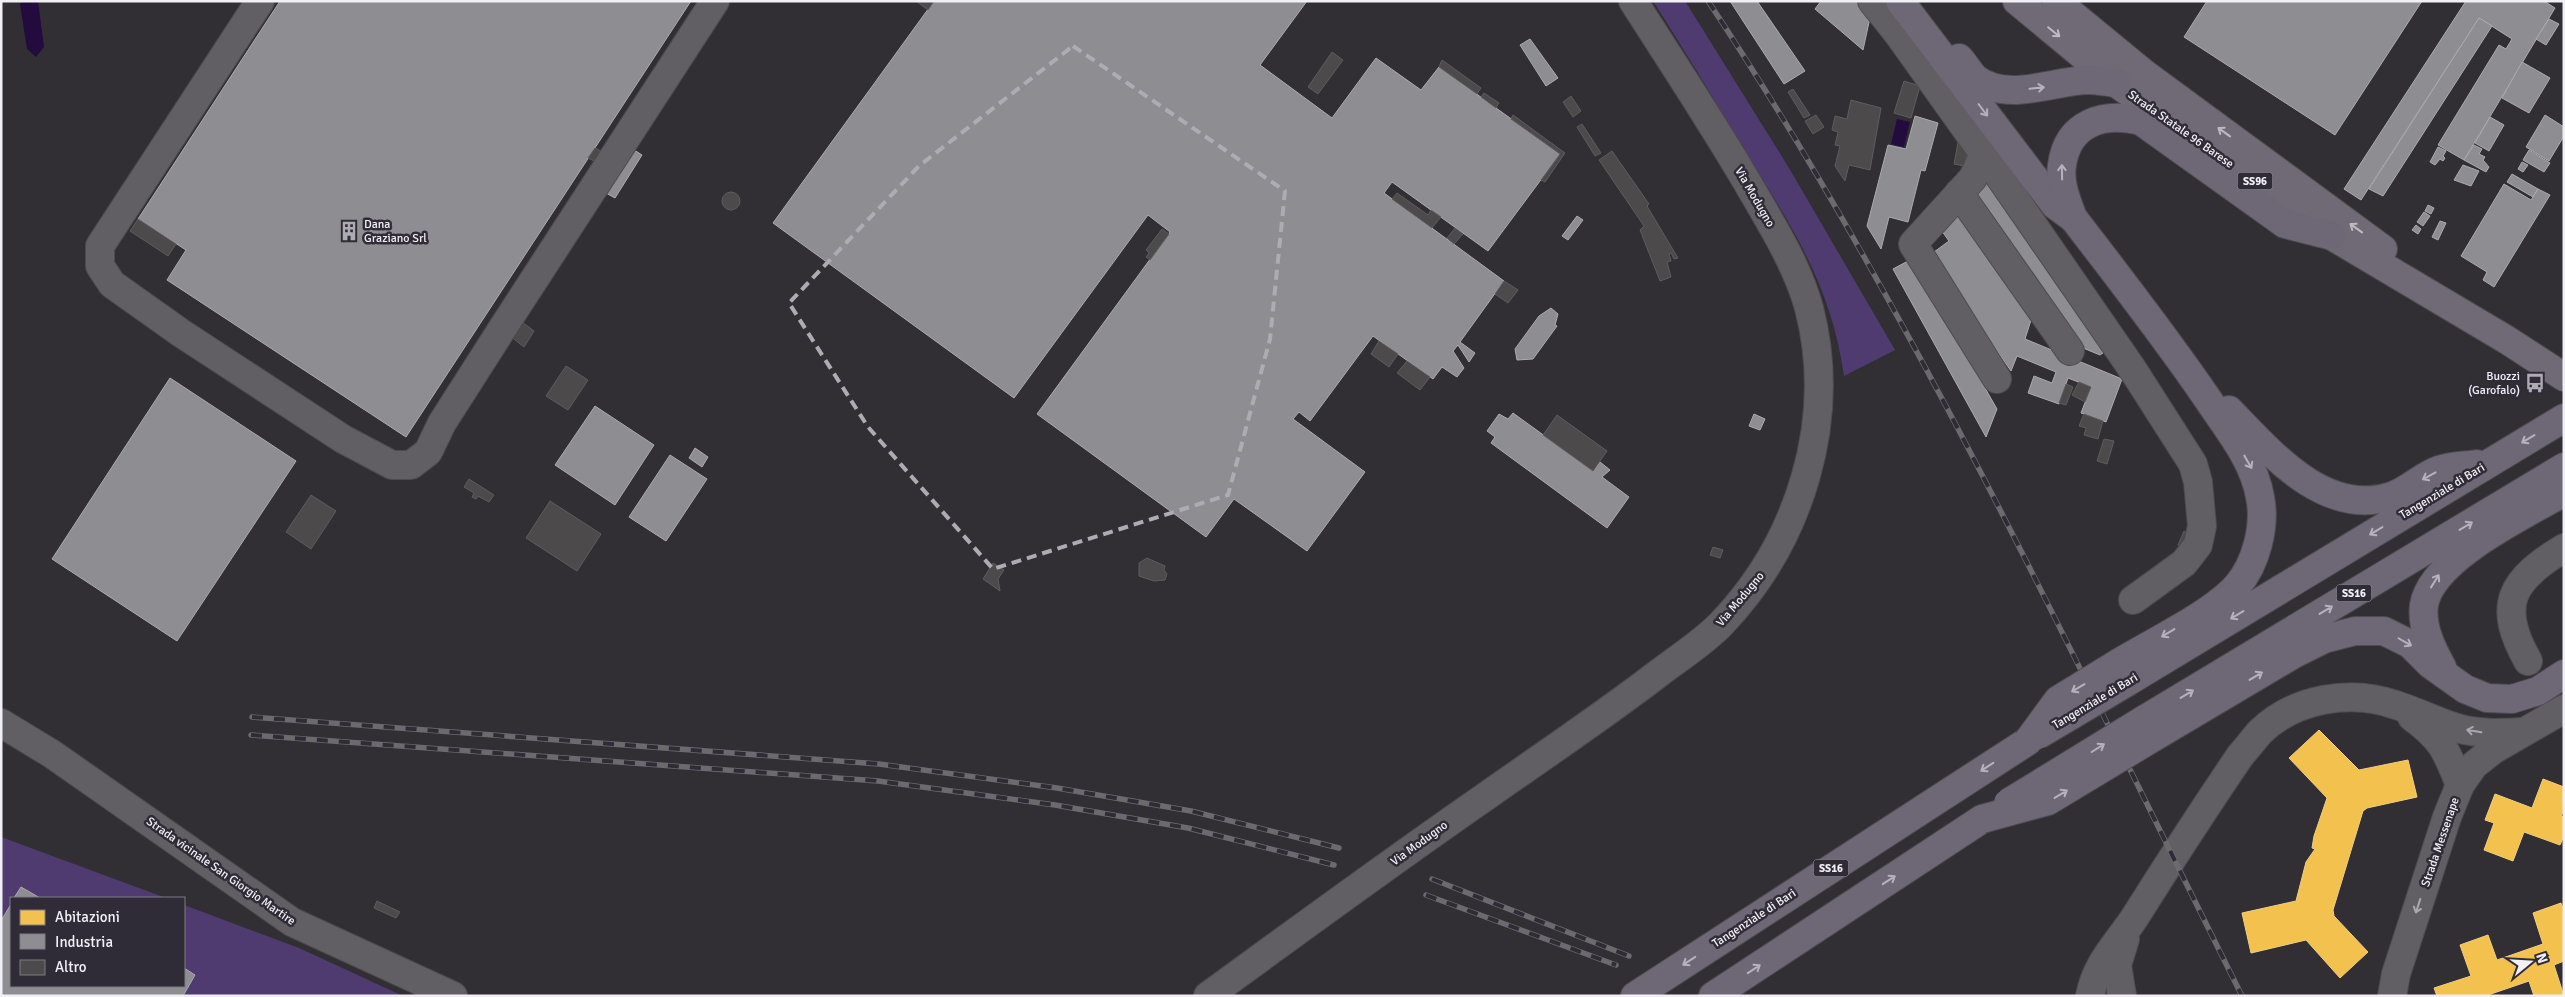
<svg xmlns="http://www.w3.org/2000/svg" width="2565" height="997" viewBox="0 0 2565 997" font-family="Signika,sans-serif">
<rect width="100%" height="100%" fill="#312f34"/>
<g fill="#503b70">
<path d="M1653,1H1685L1789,168L1895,350L1844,376C1831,283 1790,224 1742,146C1713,98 1684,49 1653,1Z"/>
<path d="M1,837L166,898H11V986H184V905L299,948L403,996H1Z"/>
</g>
<g fill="#240b3f">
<path d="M22,1H38L44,47L36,57L27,49L20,4Z"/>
<path d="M1897,119L1910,122L1904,147L1891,144Z"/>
</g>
<g fill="#f2c14e" stroke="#f2cf81">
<path d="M2319,730L2359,770L2408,760L2417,797L2367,808L2363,811L2333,910L2334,916L2368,952L2340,978L2306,940L2251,953L2242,913L2296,901L2306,862L2315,849L2312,848L2314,836L2327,798L2289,758Z"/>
<path d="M2543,779L2564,787V810L2561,816L2564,817V836L2560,845L2524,832L2513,861L2484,850L2494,823L2485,820L2495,794L2532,808Z"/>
<path d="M2561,903L2564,910V961L2554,965L2564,996H2534L2529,981L2485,996H2437L2434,988L2471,976L2460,945L2488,935L2497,960L2543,944L2533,913Z"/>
</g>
<g fill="#8d8d92" stroke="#ababb0">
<path d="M280,1H691L406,437L167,280L186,250L138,219Z"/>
<path d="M934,1H1307L1260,65L1332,118L1376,58L1421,90L1439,67L1560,154L1488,251L1392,182L1384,193L1504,281L1460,342L1475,353L1469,362L1458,345L1453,351L1464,368L1457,377L1442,367L1433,379L1373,336L1310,421L1299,412L1293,419L1365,472L1307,551L1234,499L1206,537L1037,414L1170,232L1148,215L1014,398L773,223Z"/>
<path d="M1730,1H1757L1805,71L1784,84Z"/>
<path d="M1821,1H1861L1871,13L1863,50L1815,9Z"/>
<path d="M2207,1H2422L2335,135L2184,37Z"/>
<path d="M2466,1H2544L2555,8L2464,160L2438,145L2499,45L2506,49L2512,39L2479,18L2361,200L2344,189Z"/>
<path d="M2479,18L2492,26L2383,196L2369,189Z"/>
<path d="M2549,19L2559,24L2546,45L2536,39Z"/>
<path d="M1530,39L1558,78L1546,86L1520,45Z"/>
<path d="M2522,62L2550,78L2529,113L2502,98Z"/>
<path d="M2545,115L2564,127V136L2549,161L2526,147Z"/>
<path d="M1915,116L1938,123L1925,171L1921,170L1908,222L1889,217L1881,249L1867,226L1888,145L1906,149Z"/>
<path d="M2490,117L2504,125L2489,151L2475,143Z"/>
<path d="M2474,145L2482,149L2479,154L2485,157L2483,160L2489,167L2486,172L2464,160Z"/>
<path d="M2438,147L2446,151L2443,156L2445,158L2443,161L2440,159L2435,165L2430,162Z"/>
<path d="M631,148L642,155L615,198L604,192Z"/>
<path d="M2529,150L2550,163L2544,172L2523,160Z"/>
<path d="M2522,162L2528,165L2523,172L2518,169Z"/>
<path d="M2463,165L2479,171L2471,186L2454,180Z"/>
<path d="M2512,174L2538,189L2533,197L2507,182Z"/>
<path d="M1991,180L2109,349L2100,355L2083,348L1971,193Z"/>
<path d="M2504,184L2531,200L2538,189L2550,195L2494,287L2483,280L2487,272L2461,256Z"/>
<path d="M2428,205L2434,208L2431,214L2425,211Z"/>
<path d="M2424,212L2430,216L2423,226L2417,222Z"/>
<path d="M1959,213L2032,317L2025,339L2122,379L2106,422L2081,413L2091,387L2068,378L2059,404L2028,393L2034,376L2052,383L2056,372L2017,356L2011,371L1930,255L1949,241L1939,227Z"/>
<path d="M1577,216L1583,220L1568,240L1562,236Z"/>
<path d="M2440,221L2446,223L2438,240L2432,237Z"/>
<path d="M2416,225L2421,229L2418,234L2412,230Z"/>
<path d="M1908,261L1938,312L1941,311L1997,409L1986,437L1893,269Z"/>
<path d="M1551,308L1558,314L1555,325L1557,326L1533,359L1517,360L1515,349L1539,316Z"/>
<path d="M170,378L296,461L177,641L52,559Z"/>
<path d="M595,406L654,445L615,505L555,465Z"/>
<path d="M1513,413L1593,471L1600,462L1610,470L1602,477L1629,497L1607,528L1491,443L1495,437L1487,431L1499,414L1508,419Z"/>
<path d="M1754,414L1765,419L1760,430L1749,426Z"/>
<path d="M695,448L708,457L702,467L689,458Z"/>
<path d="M670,455L707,479L666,541L629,517Z"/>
<path d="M21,887L40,898H14Z"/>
<path d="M11,904V986H184V968L195,975L183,996H1V921Z"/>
</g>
<g fill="#4c4a4a" stroke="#5e5c5c">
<path d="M916,1H934L928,10Z"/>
<path d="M1332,52L1343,60L1318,94L1308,87Z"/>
<path d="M1442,60L1481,88L1477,94L1439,67Z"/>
<path d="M1904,81L1920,86L1911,118L1894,113Z"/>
<path d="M1793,89L1810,115L1804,118L1788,92Z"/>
<path d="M1484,93L1499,103L1496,108L1481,97Z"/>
<path d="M1571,96L1581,111L1573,117L1563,102Z"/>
<path d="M1851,100L1881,108L1870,170L1849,165L1845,181L1835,166L1840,146L1835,145L1838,132L1832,130L1835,116L1847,119Z"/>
<path d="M1513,115L1565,153L1545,182L1541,180L1560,154L1511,119Z"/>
<path d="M1816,115L1824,127L1813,134L1805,121Z"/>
<path d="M1582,124L1601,153L1595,156L1577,127Z"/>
<path d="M1959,137L1968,149L1964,166L1954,164Z"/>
<path d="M595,148L601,151L594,161L588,158Z"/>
<path d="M1612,151L1649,204L1647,206L1678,258L1674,259L1671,253L1669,254L1671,261L1667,262L1671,277L1660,281L1640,230L1644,226L1599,160Z"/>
<circle cx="731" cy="201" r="9"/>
<path d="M1397,193L1428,215L1431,210L1441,217L1432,228L1392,199Z"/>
<path d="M138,219L176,244L168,256L130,231Z"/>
<path d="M1455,228L1463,234L1454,244L1447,238Z"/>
<path d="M1162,229L1169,234L1150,260L1146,257L1149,253L1146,250Z"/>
<path d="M1504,281L1518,290L1508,303L1495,294Z"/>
<path d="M518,319L534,331L524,347L509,335Z"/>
<path d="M1379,341L1398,354L1389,367L1371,354Z"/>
<path d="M1407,361L1430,377L1420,390L1397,373Z"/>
<path d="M566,366L588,380L568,410L546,396Z"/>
<path d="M2079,382L2091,387L2085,402L2072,395Z"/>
<path d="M2066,384L2073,387L2066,405L2059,403Z"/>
<path d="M2084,414L2103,421L2098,439L2084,435L2086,428L2079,426Z"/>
<path d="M1557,415L1607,451L1593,471L1543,435Z"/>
<path d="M2104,439L2114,441L2107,464L2097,461Z"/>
<path d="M469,479L494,495L489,502L478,496L476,499L472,497L474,493L464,487Z"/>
<path d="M311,495L336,511L311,549L286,532Z"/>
<path d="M550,501L601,534L577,571L526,538Z"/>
<path d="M2184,531L2192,536L2184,549L2178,545Z"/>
<path d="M1713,547L1723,550L1720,558L1710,555Z"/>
<path d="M1147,558L1165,566L1164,570L1167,574L1165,580L1154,581L1139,576V563Z"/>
<path d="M993,563L1004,570L998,579L1000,591L983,579Z"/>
<path d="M377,901L400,912L396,918L374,908Z"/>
</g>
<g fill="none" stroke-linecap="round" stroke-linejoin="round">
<defs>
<g id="minor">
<path d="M260,1L100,246V266L112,284L181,333L343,439L392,465H411L428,452L442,423L502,329L715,1"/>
<path d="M1872,1L1899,35L1984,154L2133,370L2193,464L2198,482L2202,526L2198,545L2184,563L2133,600"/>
<path d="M1984,154L1973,178L1913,244L1997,379"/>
<path d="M1959,193L2070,351"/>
<path d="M2528,661C2496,605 2511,580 2564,548"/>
<path d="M2412,717C2443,740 2446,750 2460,785"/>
<path d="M1,723L52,754L292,922L453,996"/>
<path d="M1208,996C1300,929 1391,862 1485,797C1543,756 1603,716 1659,673C1680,657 1704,642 1722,623C1800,541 1838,420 1809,308C1798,268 1775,230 1754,194C1716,128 1674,65 1633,1"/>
<path d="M2090,996C2096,963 2118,943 2135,917C2169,863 2204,809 2240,756C2247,748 2253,740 2260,732C2295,698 2351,689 2396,705C2419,712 2442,725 2465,730C2484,734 2503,733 2522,732"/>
<path d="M2122,996L2117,965L2125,939"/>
<path d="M2392,996L2396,974L2447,817L2460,785L2474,765L2493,750L2564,709"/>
</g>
<g id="major">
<path d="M2017,1L2116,83L2332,236L2507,340L2564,377"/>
<path d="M2056,1L2145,74L2383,249"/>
</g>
<g id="highway">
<path d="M1900,1L2055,205L2074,219C2120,279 2167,339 2209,401C2229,431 2254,461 2260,497C2266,526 2256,564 2237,586C2212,614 2153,642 2120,662"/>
<path d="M1959,58C1965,64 1970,74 1976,79C2008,103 2055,80 2089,80C2098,80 2107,82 2116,83"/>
<path d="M2073,218C2067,201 2059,184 2062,165C2068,122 2104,112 2141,121L2285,224L2332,236"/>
<path d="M2229,410C2271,453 2325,518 2392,496C2409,490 2422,476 2439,470C2450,466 2464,466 2477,464"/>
<path d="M2442,667C2432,649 2421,627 2424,605C2432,558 2525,515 2564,492"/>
<path d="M2129,681L2564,418"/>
<path d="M2145,719L2564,467"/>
<path d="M2154,737L2294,654L2324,639L2355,631H2384L2410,644L2430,664L2465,689L2487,698L2512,699L2538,691L2564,674"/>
<path d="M1635,996L2028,741"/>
<path d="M1713,996L1982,819"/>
</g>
</defs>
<use href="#minor" stroke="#4d4b50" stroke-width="30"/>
<use href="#major" stroke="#4d4b50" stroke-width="30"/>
<use href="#highway" stroke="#4d4b50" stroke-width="30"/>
<use href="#minor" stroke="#615f64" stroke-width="28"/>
<use href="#major" stroke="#6f6a76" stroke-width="28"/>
<use href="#highway" stroke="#6d6776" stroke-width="28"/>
<defs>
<g id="rail">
<path d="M1708,1C1916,315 2074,660 2242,996"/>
<path d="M252,717L879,764L1057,788L1191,811L1339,848"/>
<path d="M251,735L878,781L1055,805L1188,828L1334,865"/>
<path d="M1432,879L1629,956"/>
<path d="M1426,895L1616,965"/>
</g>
</defs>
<use href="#rail" stroke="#6c6a6f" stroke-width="5.5"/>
<use href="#rail" stroke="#302c37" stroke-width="4" stroke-dasharray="11" stroke-linecap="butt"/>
<defs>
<g id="highway-bridge">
<path d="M2038,735L2129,681"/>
<path d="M2028,741L2058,700L2120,662"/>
<path d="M2008,803L2145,719"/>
<path d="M1982,819L2048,801L2154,737"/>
</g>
</defs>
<use href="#highway-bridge" stroke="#4d4b50" stroke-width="30" stroke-linecap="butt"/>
<use href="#highway-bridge" stroke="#6d6776" stroke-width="28"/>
</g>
<defs><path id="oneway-shaft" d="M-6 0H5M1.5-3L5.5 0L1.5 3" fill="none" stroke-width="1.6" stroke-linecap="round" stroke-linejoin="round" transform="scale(1.25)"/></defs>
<g stroke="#bebac3">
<use href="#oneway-shaft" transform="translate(2054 32) rotate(39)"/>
<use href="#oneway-shaft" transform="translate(2224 132) rotate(-144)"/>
<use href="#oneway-shaft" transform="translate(2356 228) rotate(-144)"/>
</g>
<g stroke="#b6b2bd">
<use href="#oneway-shaft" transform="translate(2037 88) rotate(-6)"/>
<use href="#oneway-shaft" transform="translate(1983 110) rotate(53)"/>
<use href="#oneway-shaft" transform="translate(2062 172) rotate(-91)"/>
<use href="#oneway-shaft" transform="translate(2528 439) rotate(149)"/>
<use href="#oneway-shaft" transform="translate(2248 462) rotate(60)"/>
<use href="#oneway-shaft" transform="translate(2429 476) rotate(151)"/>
<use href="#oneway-shaft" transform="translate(2466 526) rotate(-31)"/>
<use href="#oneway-shaft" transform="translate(2376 531) rotate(149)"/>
<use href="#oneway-shaft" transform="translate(2435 581) rotate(-58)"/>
<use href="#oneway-shaft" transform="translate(2326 610) rotate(-31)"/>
<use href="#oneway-shaft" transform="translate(2237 615) rotate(149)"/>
<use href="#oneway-shaft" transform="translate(2168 633) rotate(149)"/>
<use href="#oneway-shaft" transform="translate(2405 642) rotate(30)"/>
<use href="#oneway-shaft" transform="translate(2256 676) rotate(-31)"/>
<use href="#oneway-shaft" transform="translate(2078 688) rotate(149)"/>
<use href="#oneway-shaft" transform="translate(2187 694) rotate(-31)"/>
<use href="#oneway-shaft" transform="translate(2098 748) rotate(-32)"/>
<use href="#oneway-shaft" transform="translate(1987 767) rotate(147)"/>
<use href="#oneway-shaft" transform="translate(2061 794) rotate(-31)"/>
<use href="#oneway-shaft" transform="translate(1889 880) rotate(-33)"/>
<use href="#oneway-shaft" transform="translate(1689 961) rotate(147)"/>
<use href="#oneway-shaft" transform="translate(1754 969) rotate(-33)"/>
</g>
<g stroke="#aaa8ae">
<use href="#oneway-shaft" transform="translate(2474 731) rotate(-170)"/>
<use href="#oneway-shaft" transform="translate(2418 906) rotate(108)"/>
</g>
<path fill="none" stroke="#aeacb3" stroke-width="4" stroke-dasharray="10 6" stroke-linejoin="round" d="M1073,46L1285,191L1270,339L1228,495L993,569L868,427L789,303L919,166Z"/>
<defs>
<symbol id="building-bare" viewBox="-9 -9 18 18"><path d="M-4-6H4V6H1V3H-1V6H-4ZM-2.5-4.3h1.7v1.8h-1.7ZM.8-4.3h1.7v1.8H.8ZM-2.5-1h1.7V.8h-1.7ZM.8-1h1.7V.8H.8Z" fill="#aeacb3" stroke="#302c37" stroke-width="2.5" paint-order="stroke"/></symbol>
<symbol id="bus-bare" viewBox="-9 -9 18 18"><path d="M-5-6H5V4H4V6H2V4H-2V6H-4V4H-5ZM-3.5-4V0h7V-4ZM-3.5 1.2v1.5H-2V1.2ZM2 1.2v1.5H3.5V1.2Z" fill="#aeacb3" stroke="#302c37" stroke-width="2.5" paint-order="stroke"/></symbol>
</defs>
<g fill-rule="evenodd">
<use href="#building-bare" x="335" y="217" width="28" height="28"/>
<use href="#bus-bare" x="2521" y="369" width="28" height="28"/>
</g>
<g text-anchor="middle" stroke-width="5" stroke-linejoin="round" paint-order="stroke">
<g fill="#302c37" stroke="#b8b5bd" stroke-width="1">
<rect x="2237.5" y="172.5" width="35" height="17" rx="4"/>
<rect x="2336.5" y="584.5" width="35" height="17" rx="4"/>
<rect x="1813.5" y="859.5" width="35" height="17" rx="4"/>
</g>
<g font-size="11" font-weight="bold" fill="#f2f0f7">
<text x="2255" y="185">SS96</text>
<text x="2354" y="597">SS16</text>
<text x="1831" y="872">SS16</text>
</g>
<g font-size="12" fill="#f2f0f7" stroke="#302c37">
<text transform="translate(2181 129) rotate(35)" y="4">Strada Statale 96 Barese</text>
<text transform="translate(1755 197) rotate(60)" y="4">Via Modugno</text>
<text transform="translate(2442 491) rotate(-31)" y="4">Tangenziale di Bari</text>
<text transform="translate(1740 599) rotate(-50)" y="4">Via Modugno</text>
<text transform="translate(2095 701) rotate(-31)" y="4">Tangenziale di Bari</text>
<text transform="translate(2440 842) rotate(-71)" y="4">Strada Messenape</text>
<text transform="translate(1419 843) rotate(-36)" y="4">Via Modugno</text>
<text transform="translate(221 871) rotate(35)" y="4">Strada vicinale San Giorgio Martire</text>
<text transform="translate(1754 918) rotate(-33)" y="4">Tangenziale di Bari</text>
</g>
<g font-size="12" fill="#f2f0f7" stroke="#302c37" text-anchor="start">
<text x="364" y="228">Dana<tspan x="364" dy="14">Graziano Srl</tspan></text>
<text x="2520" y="380" text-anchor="end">Buozzi<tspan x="2520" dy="14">(Garofalo)</tspan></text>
</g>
</g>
<rect width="2565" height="997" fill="none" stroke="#f2f0f7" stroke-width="5"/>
<rect x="10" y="897" width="175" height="90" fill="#302c37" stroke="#7e7a84"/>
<rect x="20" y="910" width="25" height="15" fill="#f2c14e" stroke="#7e7a84"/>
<text x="55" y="922" font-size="15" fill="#f2f0f7">Abitazioni</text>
<rect x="20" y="934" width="25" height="15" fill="#8d8d92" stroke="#7e7a84"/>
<text x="55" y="947" font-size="15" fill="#f2f0f7">Industria</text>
<rect x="20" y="960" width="25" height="15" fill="#4c4a4a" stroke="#7e7a84"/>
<text x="55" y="972" font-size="15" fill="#f2f0f7">Altro</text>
<g transform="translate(2530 962) rotate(72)" stroke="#302c37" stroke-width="4" paint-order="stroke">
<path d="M0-4L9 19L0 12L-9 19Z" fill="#f2f0f7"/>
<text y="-8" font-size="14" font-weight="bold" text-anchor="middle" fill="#f2f0f7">N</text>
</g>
</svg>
